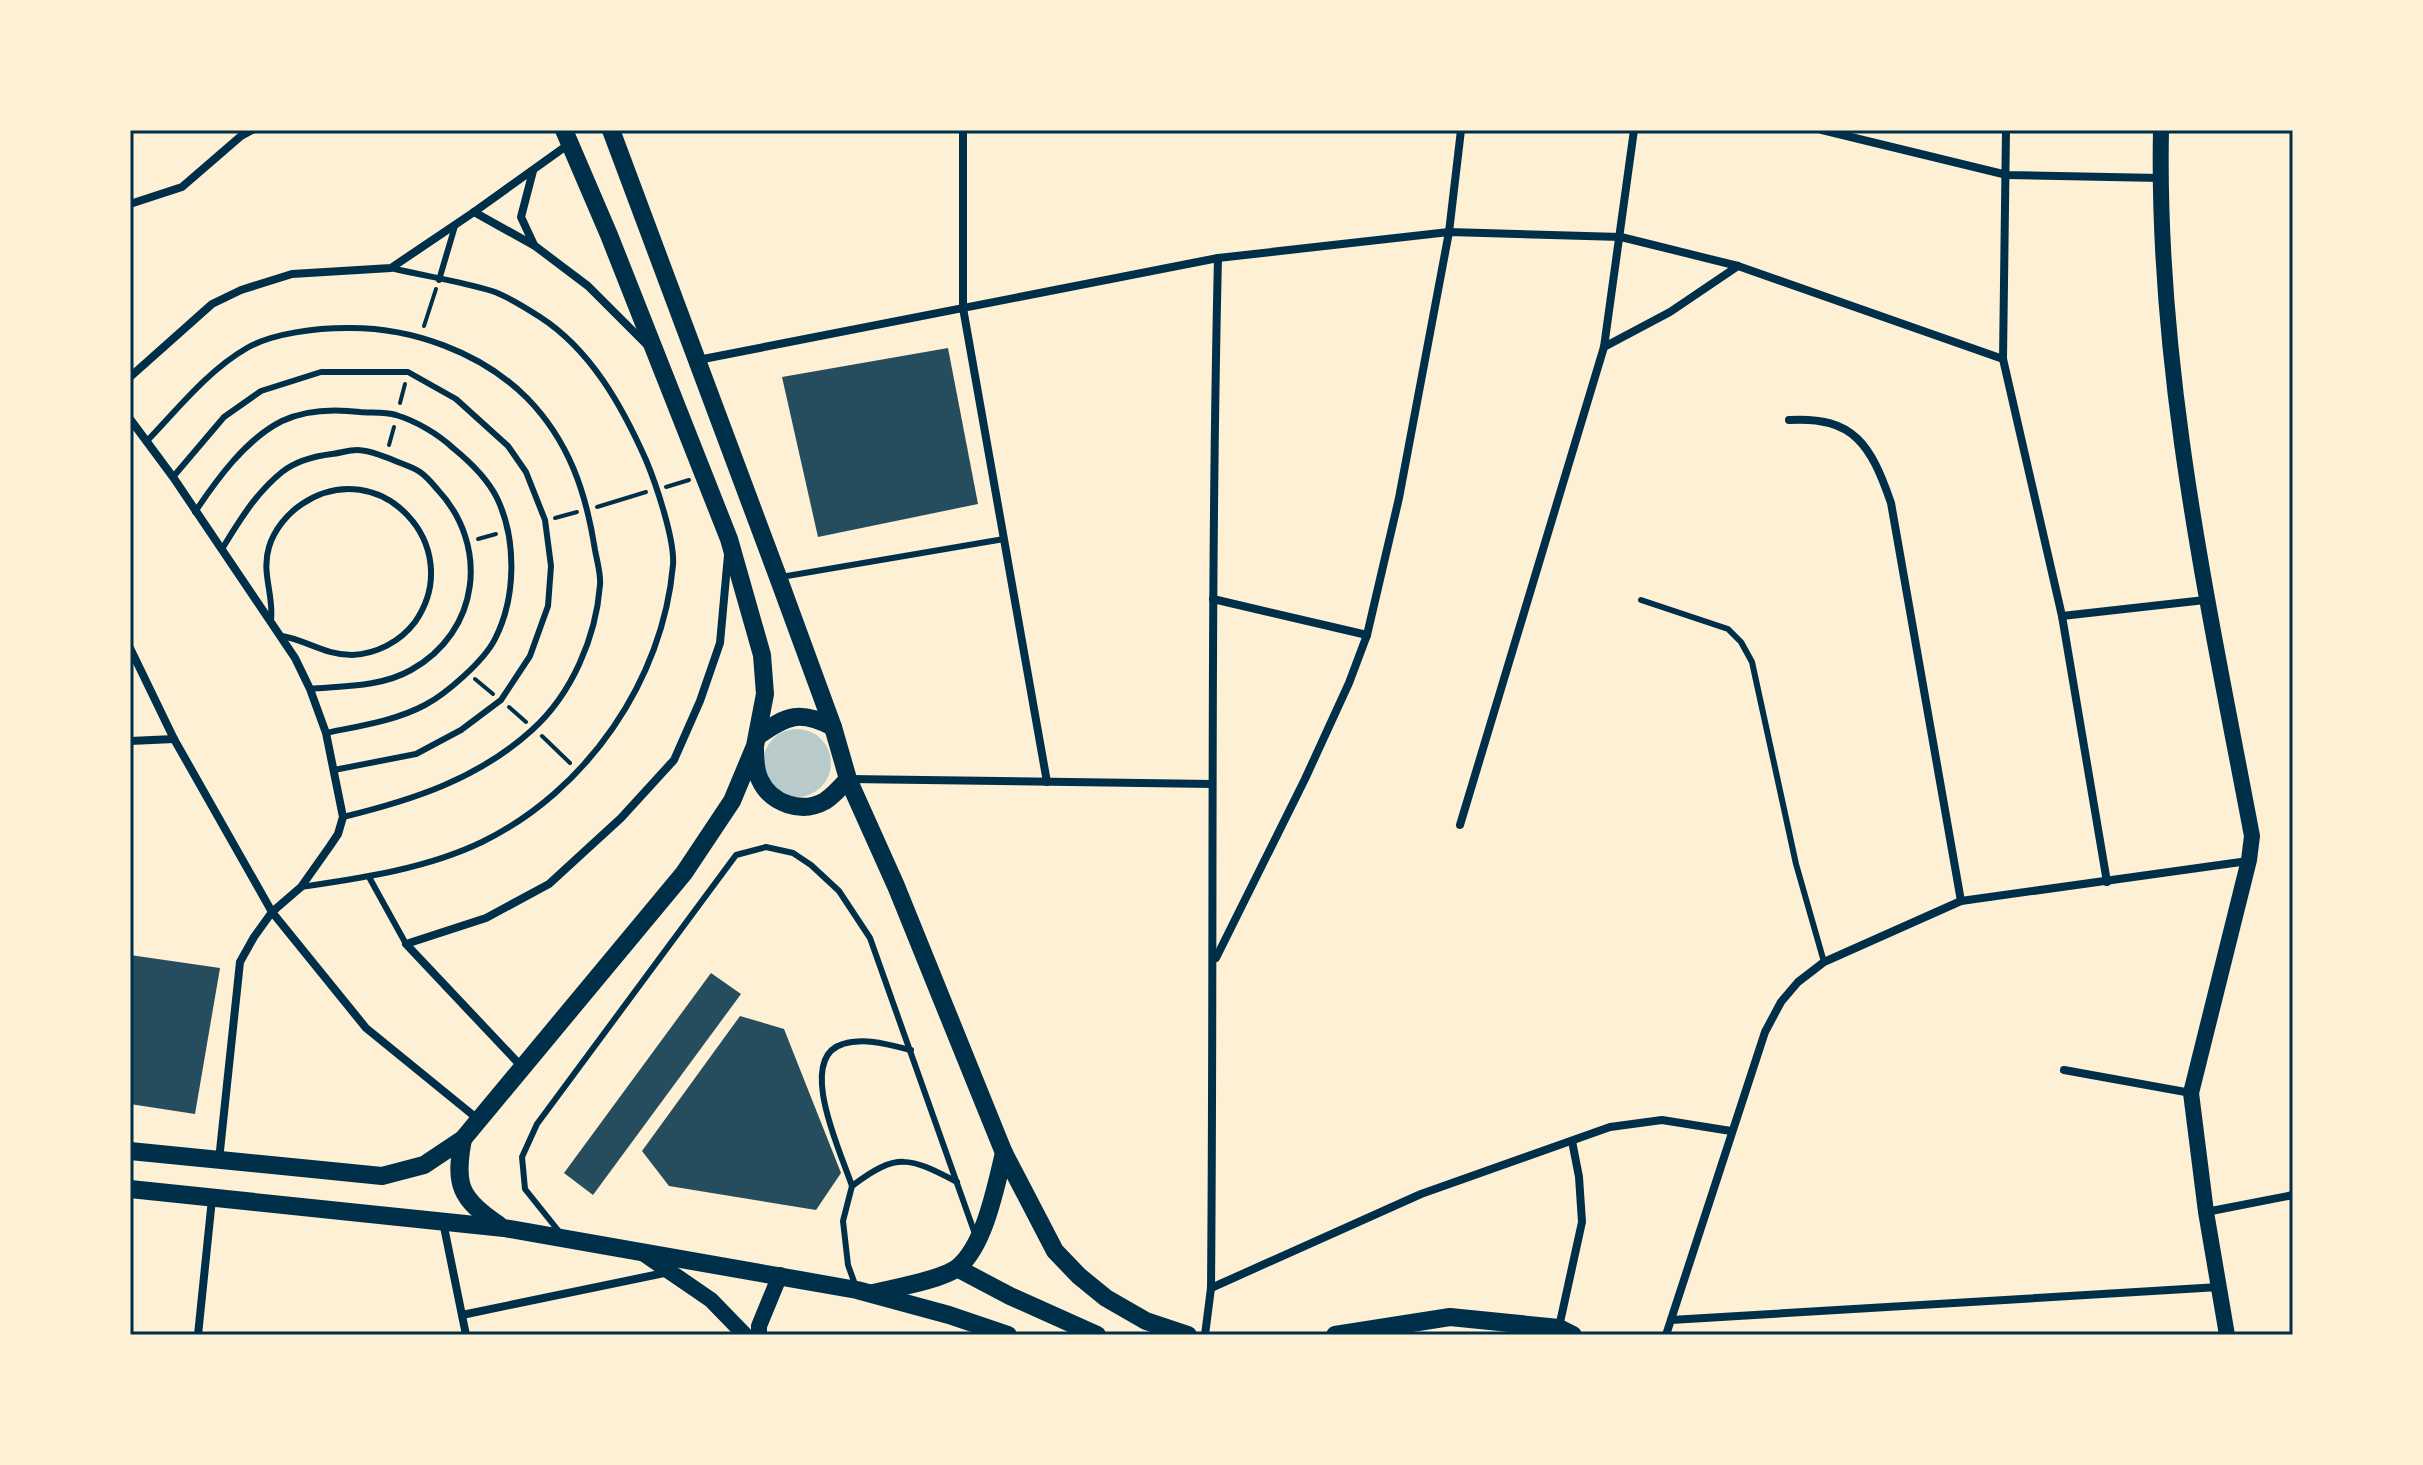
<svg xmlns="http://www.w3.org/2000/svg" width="2423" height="1465" viewBox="0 0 2423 1465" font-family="'DM Sans',sans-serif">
<rect width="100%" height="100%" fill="#fdf0d5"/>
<circle fill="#b9caca" cx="797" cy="763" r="34"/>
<g fill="#264d5e">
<path d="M948,348L978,504L818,537L782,377Z"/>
<path d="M130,955L220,968L195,1114L130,1104Z"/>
<path d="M711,973L741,994L593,1195L564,1173Z"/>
<path d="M740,1016L784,1029L841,1173L816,1210L669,1186L642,1151Z"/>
</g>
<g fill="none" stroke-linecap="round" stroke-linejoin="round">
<g stroke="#003049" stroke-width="4">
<path d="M424,326L436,289"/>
<path d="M400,403L405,384"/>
<path d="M389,445L394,427"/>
<path d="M666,487L689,480"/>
<path d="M597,507L646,492"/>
<path d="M555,518L577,512"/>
<path d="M478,539L496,534"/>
<path d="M475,679L493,694"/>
<path d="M509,707L526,722"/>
<path d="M542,736L570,763"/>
</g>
<g stroke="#003049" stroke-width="6">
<path d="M439,280L455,226"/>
<path d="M146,442C177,410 207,371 247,348C273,333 317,328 347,328C411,327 481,352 527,398C569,441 586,492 595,550C597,561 601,574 600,585C596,637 572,694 532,730C478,779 413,800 343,817"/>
<path d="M173,477L224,417L261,391L321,372H408L456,399L508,446L526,472L545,520L551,566L548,606L530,656L501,700L461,730L416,754L334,770"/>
<path d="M195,512C217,479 246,439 282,421C305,410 335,409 360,412C371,413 385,412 396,415C416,421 438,434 453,448C469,461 488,480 497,498C517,540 516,598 495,639C484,661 446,694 425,705C395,721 359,726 326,733"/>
<path d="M222,549C239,521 256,493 282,472C296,461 315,456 332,454C340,453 349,450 357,450C370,450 386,457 398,462C405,465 413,467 420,472C426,476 432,483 437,489C490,545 480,632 411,670C381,687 344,686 310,689"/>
<path d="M781,577L1004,539"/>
<path d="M1641,600L1728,629L1741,642L1752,662L1796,864L1824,962"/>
<path d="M271,620C274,595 261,573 269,547C274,530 287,514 302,504C379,452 468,546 415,622C400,642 376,654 352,655C325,655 306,640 282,636"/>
<path d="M369,877L406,944"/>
<path d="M301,887C361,878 426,869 482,842C587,791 663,680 673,565C675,540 656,484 646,460C622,406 591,350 540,317C526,308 507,296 492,291C460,281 424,276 391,268"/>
<path d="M852,1186C842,1155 795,1058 843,1044C865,1037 890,1045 911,1050"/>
<path d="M561,1234L525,1189L522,1157L537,1124L736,855L766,847L793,853L811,865L839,891L870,938L975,1234"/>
<path d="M856,1287L848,1265L843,1221L852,1186C897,1152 909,1157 957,1182"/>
</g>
<g stroke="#003049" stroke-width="8">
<path d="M963,130V308L1047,782"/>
<path d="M1822,130L2007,175L2160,178"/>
<path d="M2006,130L2003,359L2062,616L2107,882"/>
<path d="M533,171L521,217L534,245"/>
<path d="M130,204L182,187L241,136L252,130"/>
<path d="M474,212L535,246L588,286L647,345"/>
<path d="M1604,347L1670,312L1738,266"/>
<path d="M698,360L1218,258L1449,232L1621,237L1738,266L2003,359"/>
<path d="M130,377L212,304L241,290L292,274L391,268L474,212L569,144"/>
<path d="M130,419L173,477L295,658L310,689L326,733L343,817L338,834L330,846L301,887L272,912L254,937L240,962L219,1160"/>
<path d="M1789,420C1854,416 1871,445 1891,503L1961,901"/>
<path d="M1213,599L1367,635"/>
<path d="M2062,616L2205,600"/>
<path d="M130,648L174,739L272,912L366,1028L479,1120"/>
<path d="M130,741L174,739"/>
<path d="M849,779L1212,784"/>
<path d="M1460,825L1604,347L1634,130"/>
<path d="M1216,958L1305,779L1349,683L1367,635L1399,498L1449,232L1461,130"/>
<path d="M522,1067L406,944L486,918L549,884L621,818L674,760L700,701L720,643L728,555"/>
<path d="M2064,1070L2191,1093"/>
<path d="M2206,1212L2293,1195"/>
<path d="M443,1222L466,1335"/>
<path d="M1211,1288L1421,1194L1610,1127L1662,1120L1731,1131"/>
<path d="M462,1315L669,1272"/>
<path d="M1671,1320L2219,1287"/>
<path d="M1559,1327L1582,1222L1579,1177L1572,1141"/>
<path d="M198,1335L212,1199"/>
<path d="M1205,1335L1211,1288C1214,944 1210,601 1218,258"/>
<path d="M1666,1335L1765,1032L1781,1002L1798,982L1824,962L1961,901L2248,861"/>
</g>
<g stroke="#003049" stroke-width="16">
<path d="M2161,130C2156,369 2208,603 2252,836L2249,860L2191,1093L2206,1212L2227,1335"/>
<path d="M644,1254L711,1300L745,1335"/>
<path d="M759,1335V1326L780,1275"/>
</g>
<g stroke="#003049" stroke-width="18">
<path d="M611,130L778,577L833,727L848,779L896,886L1004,1153L1055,1251L1079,1276L1106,1298L1146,1321L1188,1335"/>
<path d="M758,736C787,715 800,710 833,727"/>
<path d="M755,749C755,759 755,770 760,780C771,804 802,814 825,801C834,795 841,787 848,779"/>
<path d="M463,1139C454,1185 460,1199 499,1225"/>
<path d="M130,1151L382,1176L424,1165L463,1139L684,873L732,801L755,746L765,694L762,655L729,539L609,235L564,130"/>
<path d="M130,1189L504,1228L857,1290L949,1315L1008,1335"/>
<path d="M957,1268L1010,1296L1097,1335"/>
<path d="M873,1293C894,1288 941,1280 957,1268C985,1246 996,1185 1004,1153"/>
<path d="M1335,1335L1450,1317L1559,1328L1573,1335"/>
</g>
</g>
<rect width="2423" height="1465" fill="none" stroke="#fdf0d5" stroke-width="264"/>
<rect x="132" y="132" width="2159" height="1201" fill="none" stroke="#003049" stroke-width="3"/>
</svg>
